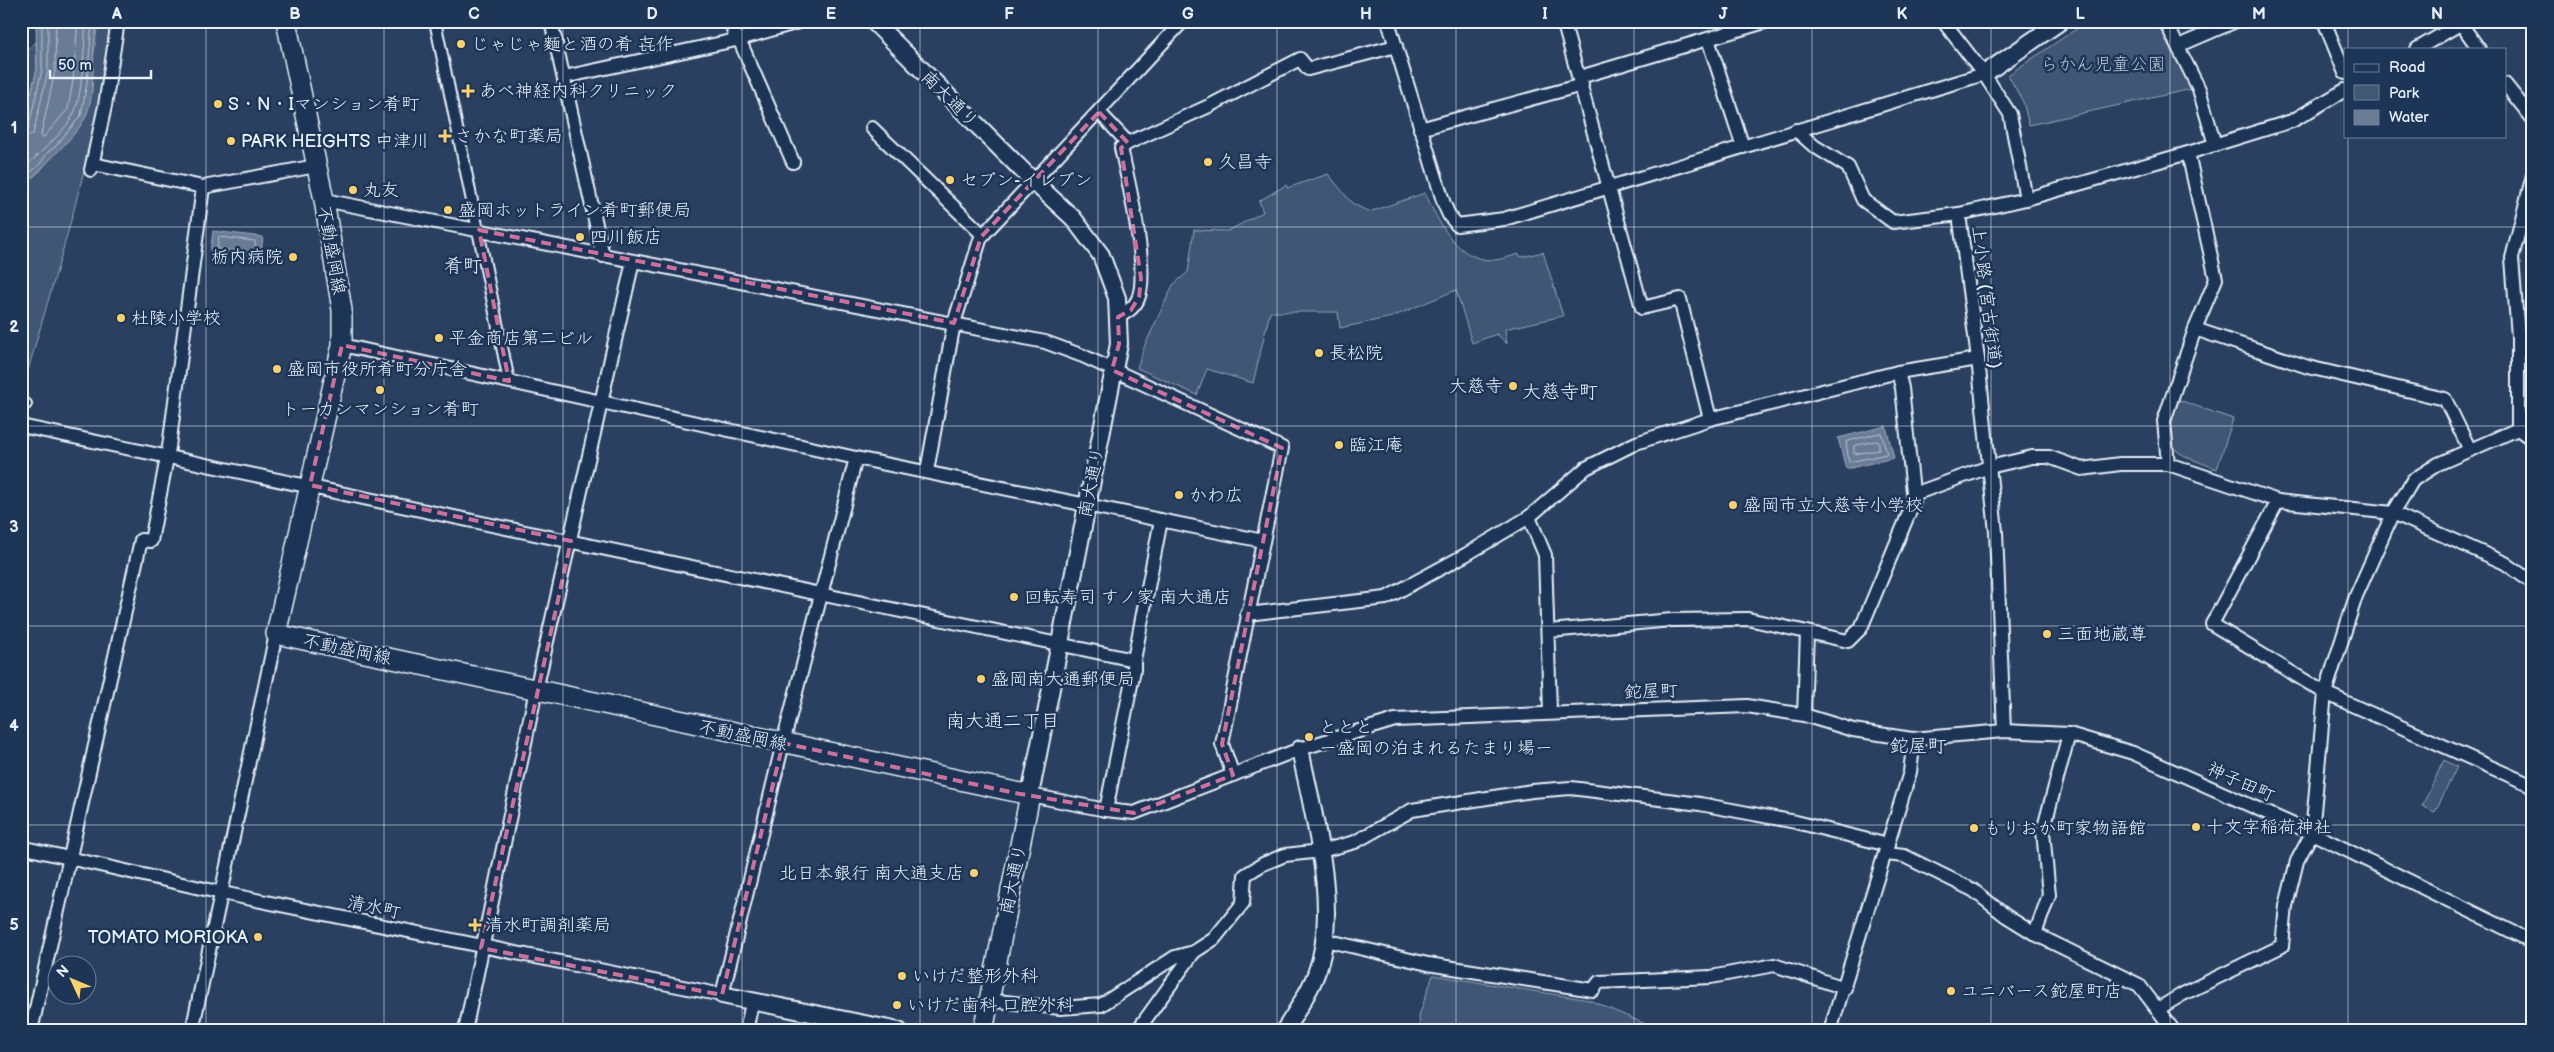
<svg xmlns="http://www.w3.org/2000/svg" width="2554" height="1052" viewBox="0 0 2554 1052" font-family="'Balsamiq Sans','Klee One',sans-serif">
<rect width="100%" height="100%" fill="#294061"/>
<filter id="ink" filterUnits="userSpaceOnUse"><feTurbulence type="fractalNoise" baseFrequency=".02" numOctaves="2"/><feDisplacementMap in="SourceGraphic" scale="10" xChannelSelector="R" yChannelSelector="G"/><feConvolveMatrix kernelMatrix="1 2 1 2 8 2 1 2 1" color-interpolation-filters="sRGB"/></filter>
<g filter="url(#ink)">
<g fill="#415774" stroke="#94a4b6">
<path d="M98,21H111C98,149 55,272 21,395V265L27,250V243L21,245L31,179L40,171L63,143L93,60Z"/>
<path d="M2088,21H2160L2192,89L2029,125L2023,102L2008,75Z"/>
<path d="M36,42L37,69L21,133V55Z"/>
<path d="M1328,174L1352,203L1369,212L1425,193C1438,221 1456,260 1492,260C1501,260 1511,256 1519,254L1521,257L1543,252L1563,316L1505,329L1507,344L1497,334L1472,343L1456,290L1392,317L1340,328L1338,312H1270L1253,383L1207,369L1197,395L1137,368L1145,345L1173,285L1188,272L1194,230L1228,231L1263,212L1259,201L1286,185L1287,188Z"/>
<path d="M2179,400L2233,419L2217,469C2172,451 2160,453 2179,400Z"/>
<path d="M2444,760L2457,767L2435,812L2422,806Z"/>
<path d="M1433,975L1589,1000L1662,1031H1420L1419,1016Z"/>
</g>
<g fill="#6b7c95" stroke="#9dabbd">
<path d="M38,21H98C89,51 98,87 86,116C79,133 44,165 31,179L21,245V133L37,69L36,26Z"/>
<path d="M213,231L263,237L260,259L210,253Z"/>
<path d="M1886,426L1894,458L1846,469L1838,438Z"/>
</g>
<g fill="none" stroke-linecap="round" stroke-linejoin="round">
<g stroke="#b6c2d0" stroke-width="1">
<path d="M56,21L55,71L41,135L43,138L68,109L73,81L78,21"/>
<path d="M21,133L28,129L42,70V21"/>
<path d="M21,139L33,134L48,71V21"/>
<path d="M21,172C36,155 65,133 74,113C83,94 84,44 86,21"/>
<path d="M21,212L22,193L26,176L40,164L48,152L55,147L81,115L87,83L92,21"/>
<path d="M219,237L255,241L256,252L253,253L218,249Z"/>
<path d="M1881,433L1887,454L1849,462L1846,442Z"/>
<path d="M1876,441L1879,442V450L1854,454V446Z"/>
</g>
<defs>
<g id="pedestrian">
<path d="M435,21L509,381"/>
<path d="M21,403L26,404"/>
</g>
<g id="minor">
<path d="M551,21L603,256"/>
<path d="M731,21L736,40"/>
<path d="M1388,21L1444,204L1449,215L1457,225L1504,219L1984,74"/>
<path d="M1563,21L1642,308L1680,299L1710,419"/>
<path d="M1943,21L1984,74L2010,114L2026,199"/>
<path d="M2165,21L2199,89L2215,145"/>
<path d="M2324,21L2345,73"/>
<path d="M2461,24L2479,49"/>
<path d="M739,39L793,162"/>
<path d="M1708,39L1743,147"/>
<path d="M2178,46L2236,21"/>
<path d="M2417,49L2465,21"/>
<path d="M564,77L736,40L802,21"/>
<path d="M1580,77L1768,21"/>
<path d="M2505,84L2533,119"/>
<path d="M1099,112L1128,143L1121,148C1128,180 1150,271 1138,299C1134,308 1127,312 1118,317"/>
<path d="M872,128L983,235"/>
<path d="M1420,129L1582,85"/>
<path d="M1796,130L1814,146L1848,167L1863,200L1893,222L1959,214L2026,199L2188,153L2292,121L2345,90"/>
<path d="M1128,143L1209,106L1300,59L1308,69L1396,46"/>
<path d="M2188,153L2216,279L2195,329L2164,421L2168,464L2278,501L2393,513L2505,563L2533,583"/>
<path d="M93,164L203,187L316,166"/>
<path d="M91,170L105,106L118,21"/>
<path d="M324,200L1045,342L1083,356L1282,448L1222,744L1233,775"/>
<path d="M1959,214L1978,359L1996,532L2004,731"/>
<path d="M2195,329L2308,367L2445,399L2470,450"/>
<path d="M2518,337L2533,343"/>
<path d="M342,345L856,458L1263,541"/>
<path d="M21,426L1134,660"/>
<path d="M2518,429V337L2512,258L2533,175"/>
<path d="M2518,429L2533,440"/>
<path d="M927,471L954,323L981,237L1183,21"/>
<path d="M1914,494L1989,467L2032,457H2049L2082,469L2120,464H2168"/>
<path d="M2278,501L2212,624L2325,693L2533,786"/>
<path d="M1529,517L1545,555L1550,712"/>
<path d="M1247,614L1386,598L1467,554L1529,517L1586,468L1636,443L1710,419L1898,372L1978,359"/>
<path d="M1549,631L1672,620L1748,619L1848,641L1861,628L1914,501L1902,388L1898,372"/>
<path d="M1804,715L1807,632"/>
<path d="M1030,795L1106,810L1134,813L1300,749L1395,720L1747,706L1804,715L1853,730L1912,739L2004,731L2069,734L2133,753L2312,833L2533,942"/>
<path d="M1106,810L1134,670V660L1161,520"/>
<path d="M21,847L222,893L722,995L783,743L856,458"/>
<path d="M1886,854L1904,856L1973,890L2006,916L2035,934L2139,985L2174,1031"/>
<path d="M2035,934L2049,895L2043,831L2069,734"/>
<path d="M1325,940L1428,964L1593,990L1599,982L1711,977L1774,965L1845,988"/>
<path d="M988,1000L1060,1008L1101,1005L1175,957L1194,952L1214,939L1243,903L1245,875L1263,864L1285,855L1321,851L1355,842L1412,810L1532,791L1571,788L1700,804L1796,822L1888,845"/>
<path d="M2158,1009L2183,994L2282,946L2286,906L2297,861L2312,833L2325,693L2356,596L2393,513L2413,480L2438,464L2518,429"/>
<path d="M31,1031L141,540L151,541L169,447L203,187"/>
<path d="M192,1031L276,634"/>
<path d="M465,1031L536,690L633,261"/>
<path d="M746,1031L752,1003"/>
<path d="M1137,1031L1194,952"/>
<path d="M1830,1031L1910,772L1914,739"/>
</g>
<g id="tertiary">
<path d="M873,21L1033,181L1073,218L1101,255L1117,298L1119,344L1030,795"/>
<path d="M1984,74L2061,21"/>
<path d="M722,995L899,1031"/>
<path d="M1284,1031C1296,1012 1308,995 1316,974C1341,910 1313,815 1300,749"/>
</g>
<path id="secondary" d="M286,21L324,200L342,310V345L276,634L1030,795L983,1031"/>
</defs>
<use href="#pedestrian" stroke="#e8f1f8" stroke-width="14"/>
<use href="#minor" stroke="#e8f1f8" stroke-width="16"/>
<use href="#tertiary" stroke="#e8f1f8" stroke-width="20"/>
<use href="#secondary" stroke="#e8f1f8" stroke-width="22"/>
<use href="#pedestrian" stroke="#1d3557" stroke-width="10"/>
<use href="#minor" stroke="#1d3557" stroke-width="12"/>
<use href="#tertiary" stroke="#1d3557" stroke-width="16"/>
<use href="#secondary" stroke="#1d3557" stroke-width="19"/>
</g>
</g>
<path fill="none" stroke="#d16f9a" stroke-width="4" stroke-dasharray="10 6" stroke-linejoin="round" d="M1099,112L1128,143L1121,148L1141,278L1139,297L1131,310L1118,317L1119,344L1112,370L1282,448L1222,744L1233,775L1134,813L1015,793L783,743L722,995L481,948L571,541L310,485L342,345L509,381L479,230L954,323L981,237Z"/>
<path fill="none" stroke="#e8f1f8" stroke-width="1" stroke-opacity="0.55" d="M206,21V1031M384,21V1031M563,21V1031M742,21V1031M920,21V1031M1098,21V1031M1277,21V1031M1456,21V1031M1634,21V1031M1812,21V1031M1991,21V1031M2170,21V1031M2348,21V49M2348,136V1031M21,227H2533M21,426H2533M21,626H2533M21,825H2533"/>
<g fill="#ffd166" stroke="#1d3557" stroke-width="2">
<circle cx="461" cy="44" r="5"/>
<path d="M465.5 83.5h5v5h5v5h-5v5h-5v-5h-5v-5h5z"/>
<circle cx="218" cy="104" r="5"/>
<path d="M442.5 128.5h5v5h5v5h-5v5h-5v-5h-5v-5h5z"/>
<circle cx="231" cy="141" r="5"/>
<circle cx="1208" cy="162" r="5"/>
<circle cx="950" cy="180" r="5"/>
<circle cx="353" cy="190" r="5"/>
<circle cx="448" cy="210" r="5"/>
<circle cx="580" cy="237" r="5"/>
<circle cx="293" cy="257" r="5"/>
<circle cx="121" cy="318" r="5"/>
<circle cx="439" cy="338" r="5"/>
<circle cx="1319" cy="353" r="5"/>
<circle cx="277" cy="369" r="5"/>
<circle cx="1513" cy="386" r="5"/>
<circle cx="380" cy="390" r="5"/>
<circle cx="1339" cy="445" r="5"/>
<circle cx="1179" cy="495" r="5"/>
<circle cx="1733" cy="505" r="5"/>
<circle cx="1014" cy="597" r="5"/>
<circle cx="2047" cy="634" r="5"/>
<circle cx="981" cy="679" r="5"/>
<circle cx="1309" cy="737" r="5"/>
<circle cx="2196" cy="827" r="5"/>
<circle cx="1974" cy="828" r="5"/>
<circle cx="974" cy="873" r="5"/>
<path d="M472.5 917.5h5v5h5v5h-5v5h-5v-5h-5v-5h5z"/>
<circle cx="258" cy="937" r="5"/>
<circle cx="902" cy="976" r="5"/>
<circle cx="1951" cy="991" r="5"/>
<circle cx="897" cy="1005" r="5"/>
</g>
<g text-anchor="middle" stroke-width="5" stroke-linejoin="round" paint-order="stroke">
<g font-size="18" fill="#e8f1f8" stroke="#1d3557" text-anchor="start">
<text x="471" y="50">じゃじゃ麵と酒の肴 㐂作</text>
<text x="479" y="97">あべ神経内科クリニック</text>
<text x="228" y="110">S・N・Iマンション肴町</text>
<text x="455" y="142">さかな町薬局</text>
<text x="241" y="147">PARK HEIGHTS 中津川</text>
<text x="1218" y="168">久昌寺</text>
<text x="960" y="186">セブン-イレブン</text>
<text x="363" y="196">丸友</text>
<text x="458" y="216">盛岡ホットライン肴町郵便局</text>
<text x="590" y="243">四川飯店</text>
<text x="283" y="263" text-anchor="end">栃内病院</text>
<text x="131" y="324">杜陵小学校</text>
<text x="449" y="344">平金商店第二ビル</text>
<text x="1329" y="359">長松院</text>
<text x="287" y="375">盛岡市役所肴町分庁舎</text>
<text x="1503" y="392" text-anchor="end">大慈寺</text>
<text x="380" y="415" text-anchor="middle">トーカンマンション肴町</text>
<text x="1349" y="451">臨江庵</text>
<text x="1189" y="501">かわ広</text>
<text x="1743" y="511">盛岡市立大慈寺小学校</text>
<text x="1024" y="603">回転寿司 すノ家 南大通店</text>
<text x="2057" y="640">三面地蔵尊</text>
<text x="991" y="685">盛岡南大通郵便局</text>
<text x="1319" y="733">ととと<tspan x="1319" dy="21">ー盛岡の泊まれるたまり場ー</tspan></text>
<text x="2206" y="833">十文字稲荷神社</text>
<text x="1984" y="834">もりおか町家物語館</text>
<text x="964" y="879" text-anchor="end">北日本銀行 南大通支店</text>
<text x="485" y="931">清水町調剤薬局</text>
<text x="248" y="943" text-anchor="end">TOMATO MORIOKA</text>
<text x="912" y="982">いけだ整形外科</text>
<text x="1961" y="997">ユニバース鉈屋町店</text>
<text x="907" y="1011">いけだ歯科 口腔外科</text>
</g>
<g font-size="18" fill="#b6c3d0" stroke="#1d3557">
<text x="2103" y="70">らかん児童公園</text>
</g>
<g font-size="18" fill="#e8f1f8" stroke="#1d3557">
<text transform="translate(950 99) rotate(45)" y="6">南大通り</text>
<text transform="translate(332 250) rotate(80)" y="6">不動盛岡線</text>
<text transform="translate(1987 297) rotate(83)" y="6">上小路 (宮古街道)</text>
<text transform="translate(1091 482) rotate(-79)" y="6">南大通り</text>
<text transform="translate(347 649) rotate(12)" y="6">不動盛岡線</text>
<text transform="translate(1651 691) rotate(-2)" y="6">鉈屋町</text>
<text transform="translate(743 735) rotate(12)" y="6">不動盛岡線</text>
<text transform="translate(2241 782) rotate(24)" y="6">神子田町</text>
<text transform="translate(1013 879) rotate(-78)" y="6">南大通り</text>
<text transform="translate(374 907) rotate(12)" y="6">清水町</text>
</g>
<g font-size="19" fill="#e8f1f8" stroke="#1d3557">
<text x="463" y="272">肴町</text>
<text x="1560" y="398">大慈寺町</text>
<text x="1003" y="727">南大通二丁目</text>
<text x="1918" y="752">鉈屋町</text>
</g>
</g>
<rect width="2554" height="1052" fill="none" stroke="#1d3557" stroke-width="55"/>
<rect x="2344" y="48" width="162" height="90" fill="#1d3557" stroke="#6e8097"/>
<rect x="2354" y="64" width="25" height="8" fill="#1d3557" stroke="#6e8097"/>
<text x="2389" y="72" font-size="15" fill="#e8f1f8">Road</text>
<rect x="2354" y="85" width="25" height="15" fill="#415774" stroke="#6e8097"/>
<text x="2389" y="98" font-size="15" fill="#e8f1f8">Park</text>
<rect x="2354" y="110" width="25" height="15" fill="#6b7c95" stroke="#6e8097"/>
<text x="2389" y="122" font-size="15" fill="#e8f1f8">Water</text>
<g transform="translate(72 980) rotate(314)"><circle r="24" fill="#1d3557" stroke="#6e8097"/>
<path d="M0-4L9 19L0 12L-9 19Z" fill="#ffd166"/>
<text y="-8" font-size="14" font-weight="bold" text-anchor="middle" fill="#e8f1f8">N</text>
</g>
<path d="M50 70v8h101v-8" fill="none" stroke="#e8f1f8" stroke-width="2.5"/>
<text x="58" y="70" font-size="15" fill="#e8f1f8" stroke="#1d3557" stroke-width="4" paint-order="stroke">50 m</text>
<rect x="28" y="28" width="2498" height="996" fill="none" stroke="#e8f1f8" stroke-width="2"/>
<g font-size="16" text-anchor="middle" font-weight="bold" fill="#e8f1f8">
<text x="117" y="19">A</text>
<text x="295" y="19">B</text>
<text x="474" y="19">C</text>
<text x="652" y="19">D</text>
<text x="831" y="19">E</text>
<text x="1009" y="19">F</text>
<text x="1188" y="19">G</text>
<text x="1366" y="19">H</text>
<text x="1545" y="19">I</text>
<text x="1723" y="19">J</text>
<text x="1902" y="19">K</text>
<text x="2080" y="19">L</text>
<text x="2259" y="19">M</text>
<text x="2437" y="19">N</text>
<text x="14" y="133">1</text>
<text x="14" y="332">2</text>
<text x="14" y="532">3</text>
<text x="14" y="731">4</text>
<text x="14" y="930">5</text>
</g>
</svg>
